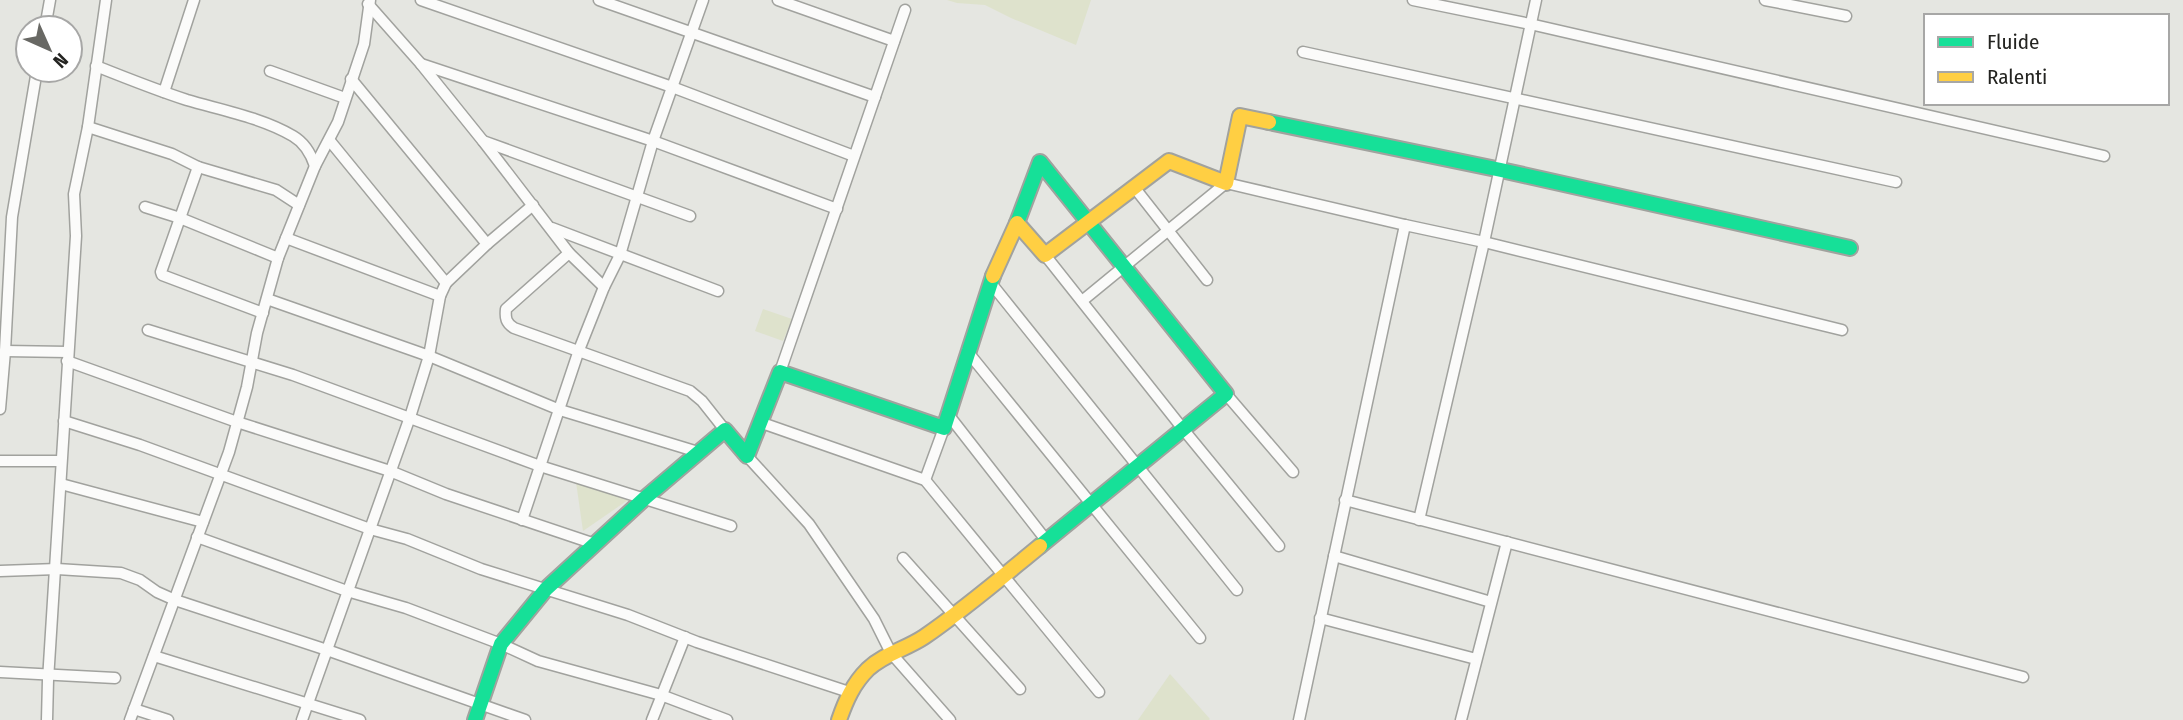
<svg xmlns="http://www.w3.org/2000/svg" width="2183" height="720" viewBox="0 0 2183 720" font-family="'Fira Sans Condensed',sans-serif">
<rect width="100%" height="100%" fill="#e5e6e1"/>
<g fill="#dee2cc">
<path d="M947,0H1091L1076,45L1011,18L985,5L957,3Z"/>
<path d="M763,309L792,319L783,341L755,331Z"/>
<path d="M576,482L628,500L583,531Z"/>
<path d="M1170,674L1210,719L1209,720H1138Z"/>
</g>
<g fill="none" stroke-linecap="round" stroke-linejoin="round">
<defs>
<g id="street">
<path d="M421,0L672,87L854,156"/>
<path d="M599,0L875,97"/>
<path d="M778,0L894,41"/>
<path d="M1413,0L1530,24L2104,156"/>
<path d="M1765,0L1846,16"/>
<path d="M368,4L421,64L483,141L569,253L604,287"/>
<path d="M45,28L50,0"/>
<path d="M1303,52L1896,182"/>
<path d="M421,64L653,141L837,209"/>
<path d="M96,66C126,78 156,90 187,100C221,110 263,118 293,136C305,143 311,154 315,166"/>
<path d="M270,71L345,98"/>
<path d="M351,79L487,244L533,205"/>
<path d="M164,92L194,0"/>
<path d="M88,127L172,154L198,167L276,190L299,205"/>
<path d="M330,141L446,283L487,244"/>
<path d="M483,141L690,216"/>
<path d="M198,167L161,272L162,275L263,313"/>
<path d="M1134,187L1207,280"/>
<path d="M145,207L180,218L278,258"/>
<path d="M552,228L718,291"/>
<path d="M286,238L440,296"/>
<path d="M569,253L506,309C505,318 506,323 514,328L690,391L702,401L725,430"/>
<path d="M1045,255L1183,429L1279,546"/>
<path d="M990,282L1237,590"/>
<path d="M267,299L429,356L560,410L698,452"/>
<path d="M1082,301L1226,183L1405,225"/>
<path d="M148,330L293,375L540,466L731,526"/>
<path d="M5,351L68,352"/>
<path d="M967,351L1200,638"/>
<path d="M67,361L237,422L390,471L446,494L595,544"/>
<path d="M780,372L905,10"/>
<path d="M1226,394L1293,472"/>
<path d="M0,409L5,351L12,217L37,70"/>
<path d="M947,413L1046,540"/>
<path d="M64,421L140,445L370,529L407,539L481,569L628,615L697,642L849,692"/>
<path d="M762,423L925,480L1099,692"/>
<path d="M747,456L809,524L874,619L891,653L950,720"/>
<path d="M0,461H61"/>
<path d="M925,480L944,428"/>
<path d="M61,484L203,522"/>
<path d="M1345,500L2023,677"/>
<path d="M522,520L579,350L604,287L620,255L653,141L703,0"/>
<path d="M1419,520L1484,242L1842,330"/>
<path d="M197,537L347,591L406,608L501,644L538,661L661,695L727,720"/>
<path d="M1334,556L1491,602"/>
<path d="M903,558L1020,689"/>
<path d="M0,571L57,569L121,573L140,580L157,592L175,600L327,650L525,720"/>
<path d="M1320,618L1476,659"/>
<path d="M154,656L360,720"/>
<path d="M0,672L115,678"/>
<path d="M134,709L168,720"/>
<path d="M47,720L48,680L76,236L74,194L88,127L106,0"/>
<path d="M130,720L229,452L247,387L257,333L278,258L315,166L338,122L364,44L370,0"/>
<path d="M302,720L410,417L429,356L440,296L446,283"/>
<path d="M652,720L685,637"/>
<path d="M1299,720L1405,225L1484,242L1536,0"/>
<path d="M1461,720L1507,542"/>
</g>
<g id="fast">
<path d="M1269,122L1501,170L1850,248"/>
<path d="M1017,223L1040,162L1226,394L1040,546"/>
<path d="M475,720L501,644L546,589L645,498L725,430L747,456L780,372L944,428L993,276"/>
</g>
<g id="slow">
<path d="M993,276L1017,223L1045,255L1169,161L1226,183L1240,116L1269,122"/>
<path d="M839,720C846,700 853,684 868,669C884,654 906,649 924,637C965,609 1002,577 1040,546"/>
</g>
</defs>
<use href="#street" stroke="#a1a29e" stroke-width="13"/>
<use href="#fast" stroke="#a1a29e" stroke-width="18"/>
<use href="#slow" stroke="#a1a29e" stroke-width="18"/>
<use href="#street" stroke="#fbfbfa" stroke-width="10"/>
<use href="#fast" stroke="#16e098" stroke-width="14"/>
<use href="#slow" stroke="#ffcf43" stroke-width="14"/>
</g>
<rect x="1924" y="14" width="245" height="91" fill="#ffffff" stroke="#a7a7a6" stroke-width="2"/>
<rect x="1938" y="37" width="35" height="10" fill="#16e098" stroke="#a7a7a6" stroke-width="2"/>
<text x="1987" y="49" font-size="21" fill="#242421">Fluide</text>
<rect x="1938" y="72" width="35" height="10" fill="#ffcf43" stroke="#a7a7a6" stroke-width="2"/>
<text x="1987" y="84" font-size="21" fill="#242421">Ralenti</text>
<g transform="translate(49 49) rotate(135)"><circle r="33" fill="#ffffff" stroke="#a7a7a6" stroke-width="2"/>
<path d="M0-5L12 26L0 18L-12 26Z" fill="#686864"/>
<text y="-10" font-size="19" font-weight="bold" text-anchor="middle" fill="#242421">N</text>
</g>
</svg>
